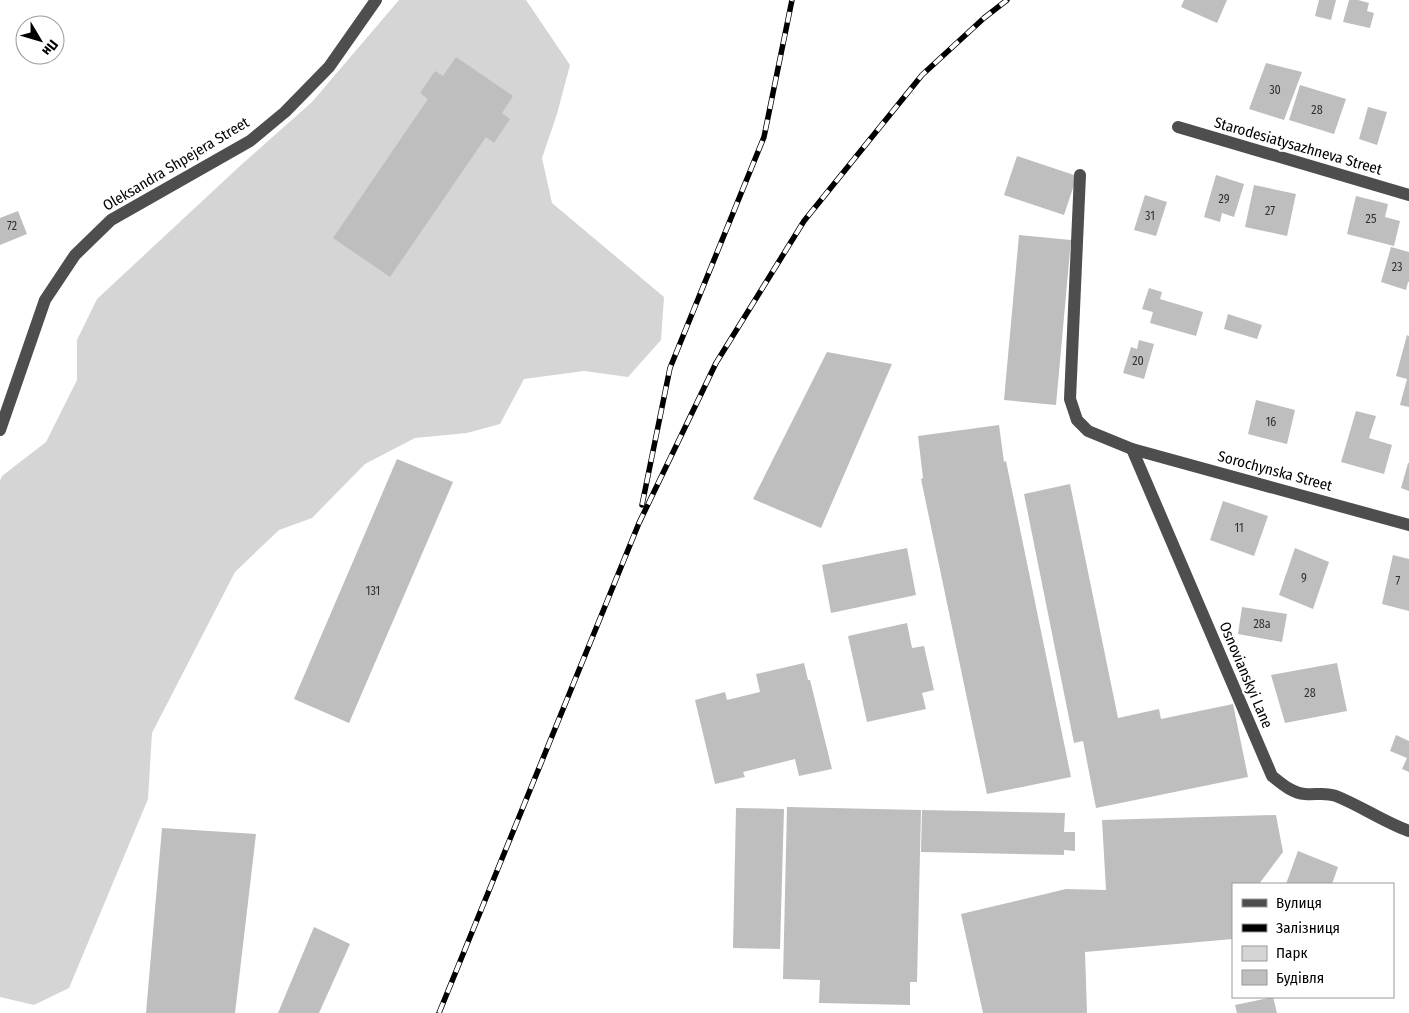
<svg xmlns="http://www.w3.org/2000/svg" width="1409" height="1013" viewBox="0 0 1409 1013" font-family="'Fira Sans Condensed',sans-serif">
<rect width="100%" height="100%" fill="#fff"/>
<path fill="#d5d5d5" d="M399,0H526L570,65L557,114L542,158L552,203L664,297L661,340L628,377L584,371L524,379L500,424L467,433L415,438L365,464L312,518L279,530L235,572L152,733L148,799L69,988L34,1005L0,997V481L2,476L46,442L77,380V340L97,299L241,165L312,102Z"/>
<g fill="#bebebe">
<path d="M1184,0H1227L1217,23L1181,7Z"/>
<path d="M1319,0H1336L1331,20L1315,16Z"/>
<path d="M1349,0H1358L1369,3L1367,11L1374,13L1370,28L1343,22Z"/>
<path d="M456,57L513,96L502,113L510,119L494,143L486,137L390,277L333,238L428,99L420,93L435,71L443,76Z"/>
<path d="M1266,63L1302,72L1284,120L1249,109Z"/>
<path d="M1300,85L1346,99L1334,134L1289,120Z"/>
<path d="M1368,107L1387,112L1377,145L1359,139Z"/>
<path d="M1017,156L1077,176L1064,215L1004,195Z"/>
<path d="M1216,175L1244,184L1234,217L1222,213L1220,222L1204,217Z"/>
<path d="M1254,185L1296,194L1287,236L1245,227Z"/>
<path d="M1145,195L1167,202L1156,236L1134,230Z"/>
<path d="M1356,196L1388,204L1385,217L1400,221L1394,246L1347,234Z"/>
<path d="M18,211L27,234L0,245V218Z"/>
<path d="M1019,235L1071,240L1056,405L1004,400Z"/>
<path d="M1391,247L1409,252V282H1408L1406,290L1381,282Z"/>
<path d="M1149,288L1162,292L1160,299L1203,312L1196,336L1150,323L1153,312L1142,309Z"/>
<path d="M1228,314L1262,325L1257,339L1224,329Z"/>
<path d="M1407,335L1409,336V407L1400,405L1407,379L1396,376Z"/>
<path d="M1139,340L1154,344L1144,379L1123,373L1131,347L1137,349Z"/>
<path d="M827,352L892,364L821,528L753,499Z"/>
<path d="M1256,400L1295,410L1287,444L1248,434Z"/>
<path d="M1356,411L1376,416L1369,438L1392,445L1384,474L1341,462Z"/>
<path d="M999,425L1004,462L1006,461L1071,777L987,794L921,479L923,478L918,436Z"/>
<path d="M397,459L453,482L349,723L294,699Z"/>
<path d="M1408,463H1409V491L1401,488Z"/>
<path d="M1070,484L1118,718L1159,709L1161,719L1233,704L1248,777L1096,808L1083,741L1074,743L1024,494Z"/>
<path d="M1223,501L1268,516L1254,556L1210,540Z"/>
<path d="M907,548L916,595L831,613L822,565Z"/>
<path d="M1295,548L1329,562L1313,609L1279,595Z"/>
<path d="M1393,555L1409,559V611L1382,604Z"/>
<path d="M1242,607L1287,614L1282,642L1238,634Z"/>
<path d="M907,623L912,648L924,646L934,690L922,693L926,709L867,722L848,636Z"/>
<path d="M804,663L808,680H810L832,769L799,776L795,759L743,772L745,777L715,784L695,700L725,692L727,700L760,692L756,674Z"/>
<path d="M1337,663L1347,711L1285,723L1271,675Z"/>
<path d="M1396,735L1409,741V772L1402,769L1407,758L1390,751Z"/>
<path d="M787,807L921,810L917,982H910V1005L819,1003L820,980L783,979Z"/>
<path d="M736,808L784,809L780,949L733,948Z"/>
<path d="M922,810L1065,813L1064,832H1075V851L1064,850V855L921,852Z"/>
<path d="M1276,815L1283,852L1259,884H1233V939L1085,952L1087,1013H983L961,914L1066,889L1106,890L1102,820Z"/>
<path d="M162,828L256,834L235,1013H146Z"/>
<path d="M1298,851L1338,867L1332,884H1286Z"/>
<path d="M314,927L350,944L319,1013H278Z"/>
<path d="M1273,997L1277,1013H1237L1235,1005Z"/>
</g>
<g fill="none" stroke-linecap="round" stroke-linejoin="round">
<g stroke="#4e4e4e" stroke-width="12">
<path d="M1178,127L1409,195"/>
<path d="M1080,175L1070,399L1077,420L1088,431L1132,449L1409,525"/>
<path d="M0,430L45,300L75,255L111,220L250,141L285,112L329,67L376,0"/>
<path d="M1132,449L1272,776C1282,784 1292,793 1305,794C1316,795 1326,792 1336,796C1361,806 1384,822 1409,831"/>
</g>
<defs>
<g id="rail">
<path d="M642,505L670,368L764,137L792,0"/>
<path d="M439,1013L639,523L716,363L804,221L922,75L984,18L1007,0"/>
</g>
</defs>
<use href="#rail" stroke="#000" stroke-width="5.5"/>
<use href="#rail" stroke="#fff" stroke-width="4" stroke-dasharray="11" stroke-linecap="butt"/>
</g>
<g text-anchor="middle" stroke-width="4.5" stroke-linejoin="round" paint-order="stroke">
<g font-size="12" fill="#303030">
<text x="1275" y="94">30</text>
<text x="1317" y="114">28</text>
<text x="1224" y="203">29</text>
<text x="1270" y="215">27</text>
<text x="1150" y="220">31</text>
<text x="1371" y="223">25</text>
<text x="12" y="230">72</text>
<text x="1397" y="271">23</text>
<text x="1138" y="365">20</text>
<text x="1271" y="426">16</text>
<text x="1239" y="532">11</text>
<text x="1304" y="582">9</text>
<text x="1398" y="585">7</text>
<text x="373" y="595">131</text>
<text x="1262" y="628">28а</text>
<text x="1310" y="697">28</text>
</g>
<g font-size="15" fill="#000" stroke="#fff">
<text transform="translate(1298 146) rotate(16)" y="5">Starodesiatysazhneva Street</text>
<text transform="translate(176 164) rotate(-31)" y="5">Oleksandra Shpejera Street</text>
<text transform="translate(1275 471) rotate(15)" y="5">Sorochynska Street</text>
<text transform="translate(1246 675) rotate(67)" y="5">Osnovianskyi Lane</text>
</g>
</g>
<rect x="1232" y="883" width="162" height="115" fill="#ffffff" stroke="#999999"/>
<rect x="1242" y="899" width="25" height="8" fill="#4e4e4e" stroke="#999999"/>
<text x="1276" y="908" font-size="15" fill="#000000">Вулиця</text>
<rect x="1242" y="924" width="25" height="8" fill="#000000" stroke="#999999"/>
<text x="1276" y="933" font-size="15" fill="#000000">Залізниця</text>
<rect x="1242" y="946" width="25" height="15" fill="#d5d5d5" stroke="#999999"/>
<text x="1276" y="958" font-size="15" fill="#000000">Парк</text>
<rect x="1242" y="970" width="25" height="15" fill="#bebebe" stroke="#999999"/>
<text x="1276" y="983" font-size="15" fill="#000000">Будівля</text>
<g transform="translate(40 40) rotate(128)"><circle r="24" fill="#ffffff" stroke="#999999"/>
<path d="M0-4L9 19L0 12L-9 19Z" fill="#000000"/>
<text y="-8" font-size="14" font-weight="bold" text-anchor="middle" fill="#000000">Пн</text>
</g>
</svg>
